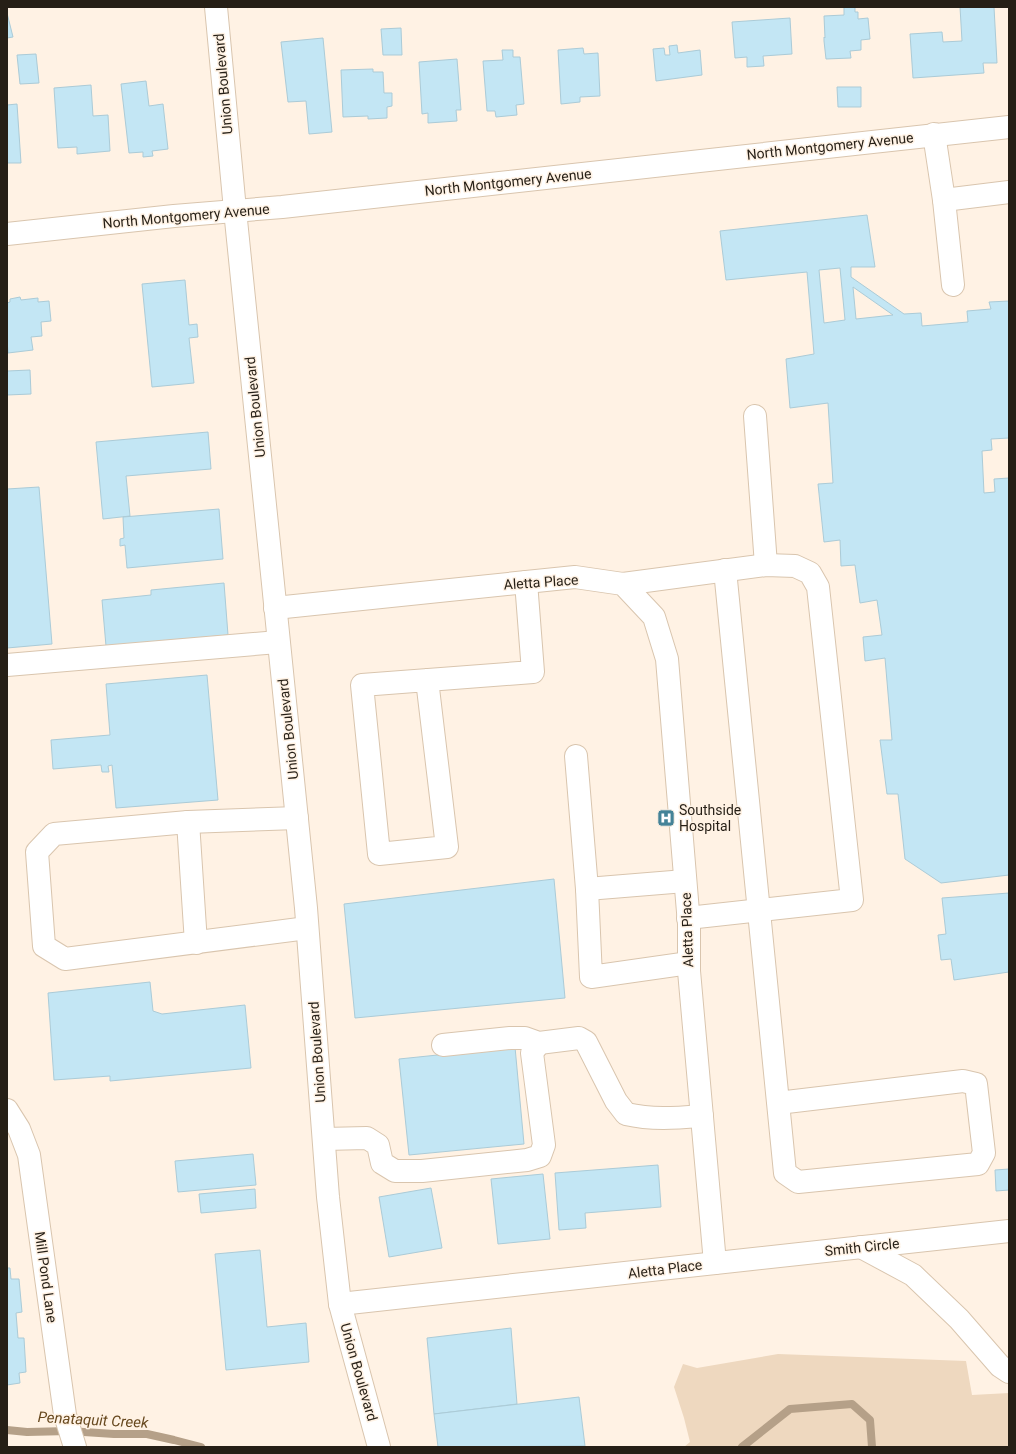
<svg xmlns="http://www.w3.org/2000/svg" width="1016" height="1454" viewBox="0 0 1016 1454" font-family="Roboto,sans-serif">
<rect width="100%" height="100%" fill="#fff2e4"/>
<path fill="#eed8bf" d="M778,1354L966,1361L972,1395L1009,1393V1447H684L690,1442L684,1418L674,1387L683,1364L697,1368Z"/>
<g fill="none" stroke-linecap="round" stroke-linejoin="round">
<g stroke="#b5a088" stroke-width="8">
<path d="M7,1430L27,1432L69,1431L114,1434H147L174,1440L201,1447"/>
<path d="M742,1447L790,1409L852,1404L870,1420L872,1447"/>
</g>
</g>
<g fill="#c3e6f4" stroke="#abcbd7" fill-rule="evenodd">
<path d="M844,7H855V12H858V19L868,18L870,39L861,40V50L850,51L851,58L826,59L824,41V37L825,38L824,16L844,15Z"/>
<path d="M960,7H994L997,63H983L984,73L913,78L910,34L942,32L943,42L962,41Z"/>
<path d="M7,13L13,37L7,38Z"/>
<path d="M790,18L792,54L763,56L764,66L747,67V57L735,58L732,22Z"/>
<path d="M401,28L402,55H383L381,29Z"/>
<path d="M323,38L332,132L309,134L306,101L288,102L281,42Z"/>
<path d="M677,45L678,53L700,50L702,75L656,81L653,49L664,48L665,55H670L669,46Z"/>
<path d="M583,48L584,54L598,53L600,96L580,97V102L561,104L558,50Z"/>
<path d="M502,50H513V57H520L524,104L516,105L517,115L496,117L495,111H487L483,61L503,60Z"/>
<path d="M36,54L39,83L20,84L17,55Z"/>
<path d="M457,59L461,110H456L457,121L428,123V113L422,114L419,62Z"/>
<path d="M373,69V72H383L384,93H392V106L387,107V118L368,119V116L343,117L341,70Z"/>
<path d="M146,81L149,106L163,104L168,149L152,151L153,156L143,157V152L129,153L121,84Z"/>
<path d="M91,85L93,116L108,115L110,151L77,154V147L58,148L54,88Z"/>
<path d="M837,87H861V107H838Z"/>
<path d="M17,104L21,163H7V105Z"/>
<path d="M867,215L875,267H851V277L904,314L921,313L922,326L968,322L967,311L991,309L989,302L1009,301V438L991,439L992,450L982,451L984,493L995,492L994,479L1009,478V875L941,883L905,859L898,794H887L880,740H892L885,658L865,661L863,637L882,635L877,600L860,603L855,565L841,566L840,540L824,542L818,484L833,483L828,403L790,408L786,359L814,354L807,272L726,280L720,231ZM840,268L845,320L824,323L819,270ZM853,287L893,315L856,319Z"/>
<path d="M185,280L189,325L197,324L198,337L189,338L194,383L152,387L142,284Z"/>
<path d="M20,297L21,300L38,298V302L49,301L51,321L41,322L42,336L31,337L33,350L8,353L7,340V303L10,302V299Z"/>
<path d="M30,370L31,394L7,395V371Z"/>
<path d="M208,432L211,469L126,476L130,516L103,519L96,442Z"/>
<path d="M39,487L52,644L7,648V489Z"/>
<path d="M219,509L223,559L127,568L125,545L120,546V539L124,538L123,517Z"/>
<path d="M224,583L228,635L106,646L102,600L151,595V590Z"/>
<path d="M207,675L218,800L116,808L112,765L108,766L109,772H102L101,765L53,769L51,740L110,735L106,684Z"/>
<path d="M554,879L565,998L355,1018L344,904Z"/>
<path d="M1009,893V972L954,980L951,959L941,960L938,935L946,934L942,898Z"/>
<path d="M150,982L153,1011L162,1014L245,1005L251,1068L110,1081V1076L54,1080L48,993Z"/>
<path d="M515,1047L524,1144L409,1155L399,1059Z"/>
<path d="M253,1154L256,1185L178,1192L175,1161Z"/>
<path d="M658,1165L661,1207L585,1213L586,1228L559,1230L555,1173Z"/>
<path d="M1009,1169V1190L996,1191L995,1170Z"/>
<path d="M543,1174L550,1239L498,1244L491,1179Z"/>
<path d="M431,1188L442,1248L389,1257L379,1197Z"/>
<path d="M255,1189L256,1208L201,1213L199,1194Z"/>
<path d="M260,1250L267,1327L306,1323L309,1362L226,1370L215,1254Z"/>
<path d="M7,1268H10L11,1279H19L22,1312L16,1313L18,1338H24L26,1372L19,1373L20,1383L7,1385Z"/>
<path d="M511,1328L517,1404L434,1414L427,1338Z"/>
<path d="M579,1397L585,1446L438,1447L434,1414Z"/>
</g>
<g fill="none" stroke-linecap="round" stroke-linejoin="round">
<defs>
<g id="minor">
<path d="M934,134L944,200L953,285"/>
<path d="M944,200L1009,192"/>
<path d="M7,234L174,216L282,207L1009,127"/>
<path d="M755,416L766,565"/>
<path d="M725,570L785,1173L798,1182L978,1164L984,1153L976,1084L963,1081L778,1103"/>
<path d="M623,584L766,565L795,566L810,573L818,587L852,900L688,918"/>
<path d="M275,608L575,577L623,584L654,617L667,659L689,924V971L715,1263"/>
<path d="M7,665L278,642"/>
<path d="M427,680L447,847L379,854L362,685L533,672L526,582"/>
<path d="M576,756L587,889L591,977L689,963"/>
<path d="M297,818L188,822L54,834L37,852L44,946L65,959L307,928"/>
<path d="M188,822L196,943"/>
<path d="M587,889L685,881"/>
<path d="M443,1045L510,1038H525L539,1043L579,1038L586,1042L616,1101L626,1114C652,1120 676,1118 702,1116"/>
<path d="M7,1110L19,1129L29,1155L65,1415L75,1447"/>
<path d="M324,1139L367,1138L378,1145L382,1163L395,1171H422L527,1160L540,1156L544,1145L532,1053L539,1043"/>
<path d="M861,1247L913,1275L959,1319L1000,1366L1009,1372"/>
<path d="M340,1304L1009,1231"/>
</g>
<path id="major" d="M216,7L235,210L306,908L328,1197L340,1304L379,1447"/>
</defs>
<use href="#minor" stroke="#d9c5ae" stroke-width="24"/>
<use href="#major" stroke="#d9c5ae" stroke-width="24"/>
<use href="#minor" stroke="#fff" stroke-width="22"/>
<use href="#major" stroke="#fff" stroke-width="22"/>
</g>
<defs>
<symbol id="hospital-square" viewBox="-11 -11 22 22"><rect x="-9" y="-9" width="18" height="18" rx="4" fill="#448398" stroke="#fff2e4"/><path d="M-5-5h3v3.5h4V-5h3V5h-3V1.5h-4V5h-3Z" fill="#fff"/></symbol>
</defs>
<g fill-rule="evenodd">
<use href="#hospital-square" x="656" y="808" width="20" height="20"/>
</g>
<g text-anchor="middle" stroke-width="3" stroke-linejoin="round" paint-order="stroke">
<g font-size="14" fill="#261f16" stroke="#fff2e4">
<text transform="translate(223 84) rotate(-95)" y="5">Union Boulevard</text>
<text transform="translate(830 146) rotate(-6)" y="5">North Montgomery Avenue</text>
<text transform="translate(508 182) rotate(-6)" y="5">North Montgomery Avenue</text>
<text transform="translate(186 216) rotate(-5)" y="5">North Montgomery Avenue</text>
<text transform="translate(255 407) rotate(-96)" y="5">Union Boulevard</text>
<text transform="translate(541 582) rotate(-4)" y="5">Aletta Place</text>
<text transform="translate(288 729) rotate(-96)" y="5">Union Boulevard</text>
<text transform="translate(687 930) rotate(-92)" y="5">Aletta Place</text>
<text transform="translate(317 1052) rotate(-94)" y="5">Union Boulevard</text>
<text transform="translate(862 1247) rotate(-6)" y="5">Smith Circle</text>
<text transform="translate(665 1269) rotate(-7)" y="5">Aletta Place</text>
<text transform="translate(46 1277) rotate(82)" y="5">Mill Pond Lane</text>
<text transform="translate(359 1372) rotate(74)" y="5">Union Boulevard</text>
</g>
<g font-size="14" fill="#261f16" stroke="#fff2e4" text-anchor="start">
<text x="679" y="815">Southside<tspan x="679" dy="16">Hospital</tspan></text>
</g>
<g font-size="15" font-style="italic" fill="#67481e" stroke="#fff2e4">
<text transform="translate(93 1420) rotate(3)" y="5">Penataquit Creek</text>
</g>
</g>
<rect width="1016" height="1454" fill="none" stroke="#261f16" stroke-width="16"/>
</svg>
